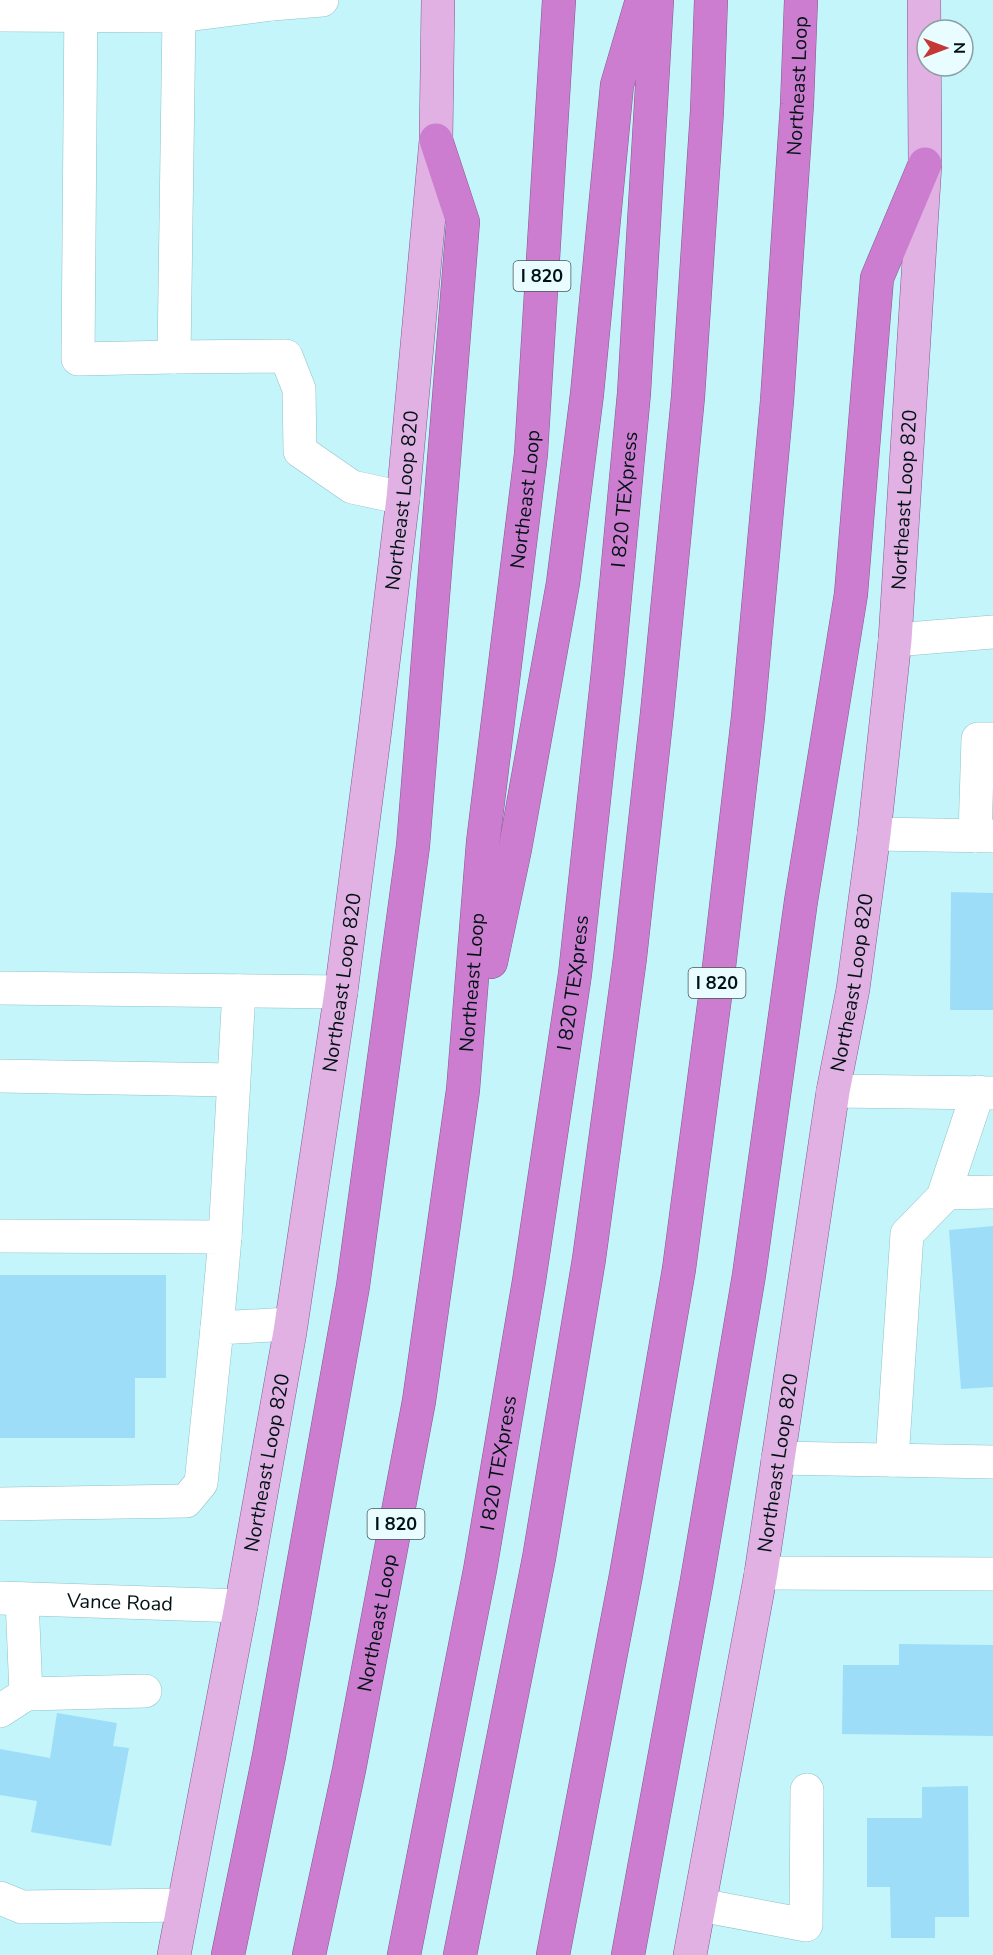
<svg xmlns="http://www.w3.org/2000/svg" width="993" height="1955" viewBox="0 0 993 1955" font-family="'Nunito Sans',sans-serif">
<rect width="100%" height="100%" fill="#c3f5fb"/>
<g fill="#9eddf8">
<path d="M951,892L993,893V1010H950Z"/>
<path d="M993,1226V1387L961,1389L949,1230Z"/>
<path d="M0,1275H166V1378H135V1438H0Z"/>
<path d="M899,1644L993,1645V1736L842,1734L843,1665H899Z"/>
<path d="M57,1713L117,1723L113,1746L129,1748L111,1846L31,1832L37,1801L0,1795V1749L50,1758Z"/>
<path d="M968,1786L969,1917H935V1938H891L890,1887H867V1818H922V1787Z"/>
</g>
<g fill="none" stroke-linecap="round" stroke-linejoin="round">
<defs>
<g id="minor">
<path d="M81,0L78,359L174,357"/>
<path d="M180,0L179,16L272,4"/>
<path d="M273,0L272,4L322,0"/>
<path d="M0,15L179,16L174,357L286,356L299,389L300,451L352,487L403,498"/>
<path d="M895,640L993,632"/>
<path d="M874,834L993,836"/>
<path d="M975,836L978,739H993"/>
<path d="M0,988L341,992"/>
<path d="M0,1076L233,1080"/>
<path d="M833,1091L993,1093"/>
<path d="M945,1193L993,1192"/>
<path d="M0,1236L225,1237L217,1328"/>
<path d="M225,1237L239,991"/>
<path d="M778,1458L993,1462"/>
<path d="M892,1460L907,1234L943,1197L978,1092"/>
<path d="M0,1504L186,1501L201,1483L217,1328L290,1324"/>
<path d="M761,1573L993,1574"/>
<path id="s1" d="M0,1598L241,1606"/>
<path d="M26,1694L145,1691"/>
<path d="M0,1711L26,1694L22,1599"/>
<path d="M0,1898L22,1907L183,1905"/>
<path d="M700,1905L806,1925L807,1790"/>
</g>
<g id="major">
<path id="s2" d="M174,1955L241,1606L290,1332L341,992L375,730L403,498L436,140L438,0"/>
<path id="s3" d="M690,1955L761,1573L833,1091L853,989L874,834L895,640L925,164L924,0"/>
</g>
<g id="highway">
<path d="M491,962L515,849L563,583L587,394L617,85L642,0"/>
<path d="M228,1955L269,1756L353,1286L413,846L463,222L436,140"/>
<path id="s4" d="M309,1955L349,1770L419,1401L463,1090L483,842L531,454L559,0"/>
<path id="s5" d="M404,1955L480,1570L529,1281L575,974L608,671L634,393L657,0"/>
<path d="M460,1955L539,1558L589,1259L630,958L657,713L688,397L707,111L711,0"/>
<path id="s6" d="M553,1955L626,1575L679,1269L719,967L748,717L777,401L797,104L801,0"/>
<path d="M628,1955L697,1580L749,1275L801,901L851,594L877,278L925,164"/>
</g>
</defs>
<use href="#minor" stroke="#91c2c8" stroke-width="34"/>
<use href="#major" stroke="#85588e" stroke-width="34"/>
<use href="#highway" stroke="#85588e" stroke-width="34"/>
<use href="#minor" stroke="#fff" stroke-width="33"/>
<use href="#major" stroke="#e0b1e2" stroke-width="33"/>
<use href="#highway" stroke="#cc7dcf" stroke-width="33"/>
</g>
<g text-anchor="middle" stroke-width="5" stroke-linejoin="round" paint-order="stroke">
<g fill="#e9fcff" stroke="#47585a" stroke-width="1.5">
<rect x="513.5" y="261" width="57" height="30" rx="4.5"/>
<rect x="688.5" y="968" width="57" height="30" rx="4.5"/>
<rect x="367.5" y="1509" width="57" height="30" rx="4.5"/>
</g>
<g font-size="18" font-weight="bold" fill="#011214">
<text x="542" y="282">I 820</text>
<text x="717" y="989">I 820</text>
<text x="396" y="1530">I 820</text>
</g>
<g font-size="20" fill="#011214" stroke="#e9fcff">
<text dy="7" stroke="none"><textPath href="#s6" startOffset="1887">Northeast Loop</textPath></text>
<text dy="7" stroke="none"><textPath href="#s4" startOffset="1473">Northeast Loop</textPath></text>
<text dy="7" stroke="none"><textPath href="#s3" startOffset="1472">Northeast Loop 820</textPath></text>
<text dy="7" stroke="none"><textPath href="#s2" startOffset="1473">Northeast Loop 820</textPath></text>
<text dy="7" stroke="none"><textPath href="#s5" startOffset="1473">I 820 TEXpress</textPath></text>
<text dy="7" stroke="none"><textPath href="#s2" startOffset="987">Northeast Loop 820</textPath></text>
<text dy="7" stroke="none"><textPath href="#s4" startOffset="987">Northeast Loop</textPath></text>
<text dy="7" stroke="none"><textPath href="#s3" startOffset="986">Northeast Loop 820</textPath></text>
<text dy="7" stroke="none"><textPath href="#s5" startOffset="987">I 820 TEXpress</textPath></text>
<text dy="7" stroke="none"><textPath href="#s2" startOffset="501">Northeast Loop 820</textPath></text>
<text dy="7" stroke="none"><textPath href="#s5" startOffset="501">I 820 TEXpress</textPath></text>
<text dy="7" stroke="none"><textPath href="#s3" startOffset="500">Northeast Loop 820</textPath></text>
<text dy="7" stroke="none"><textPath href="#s1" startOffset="120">Vance Road</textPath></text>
<text dy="7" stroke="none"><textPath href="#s4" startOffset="339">Northeast Loop</textPath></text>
</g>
</g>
<g transform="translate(945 48) rotate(90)"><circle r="28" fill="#e9fcff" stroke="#8c9ea1" stroke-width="1.5"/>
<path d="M0-4.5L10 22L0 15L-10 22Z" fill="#c53735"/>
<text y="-9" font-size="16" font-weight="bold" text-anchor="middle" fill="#011214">N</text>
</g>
</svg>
